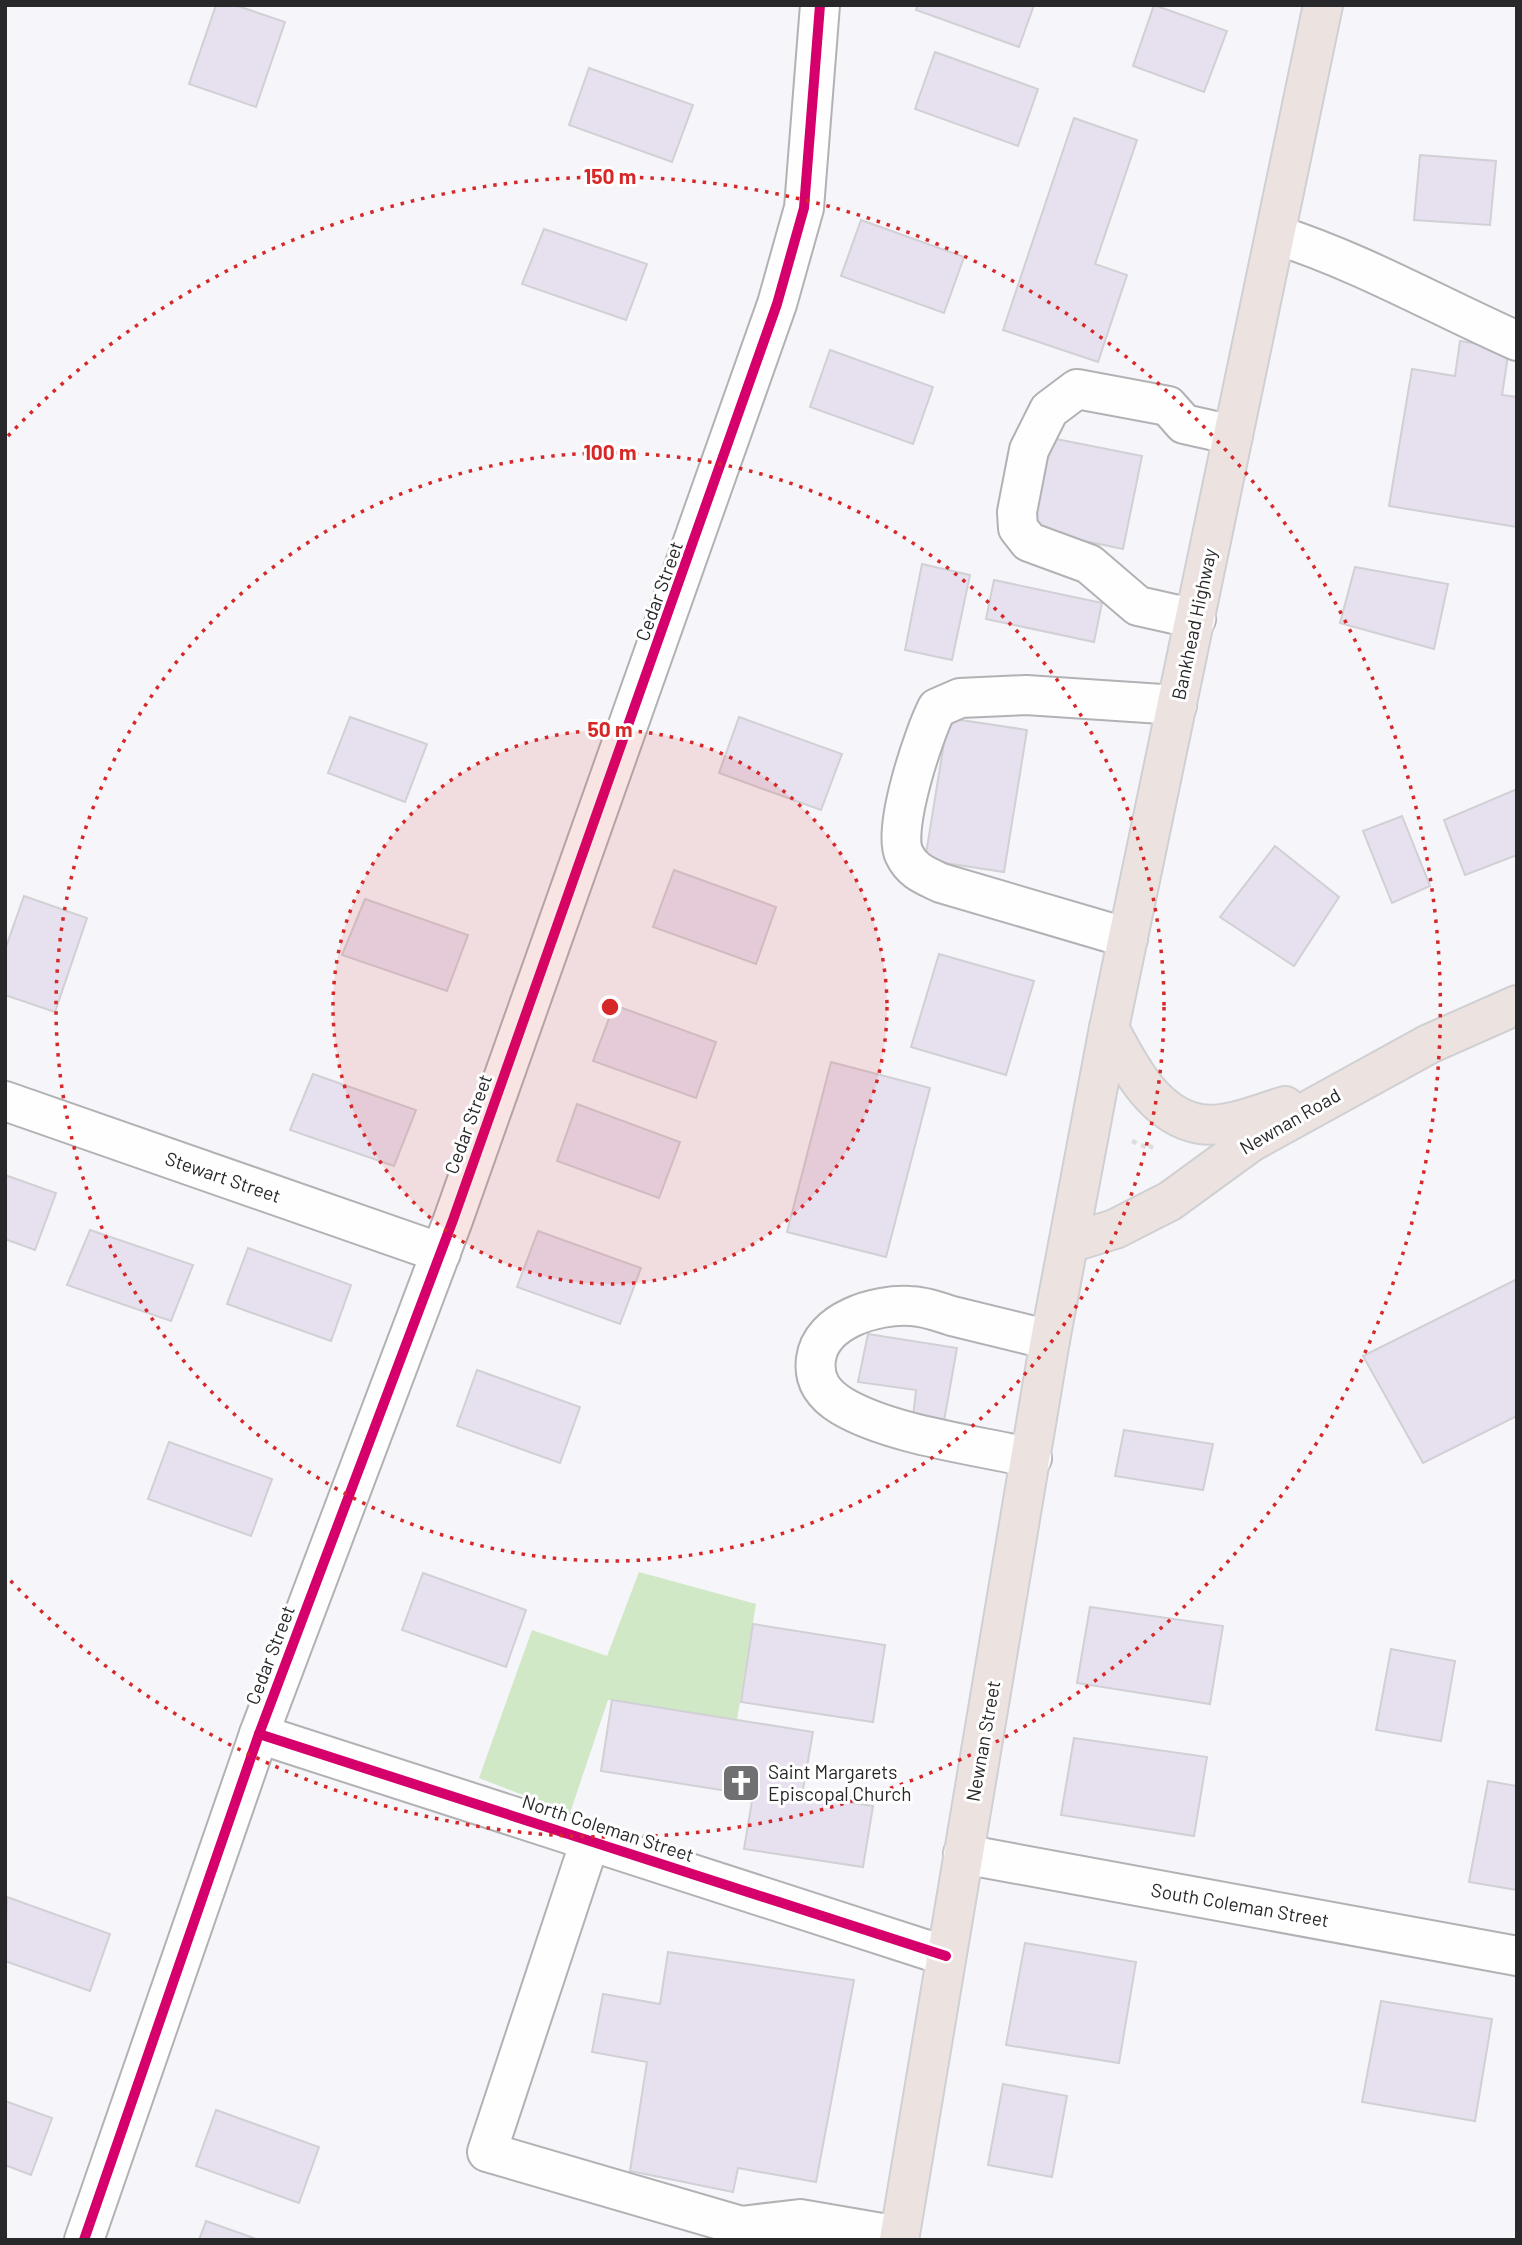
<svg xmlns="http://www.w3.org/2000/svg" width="1522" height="2245" viewBox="0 0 1522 2245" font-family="Barlow,sans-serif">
<rect width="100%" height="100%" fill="#f5f5fa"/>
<path fill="#d0e8c6" d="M639,1572L756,1604L737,1720L608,1700L570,1813L479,1778L532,1630L607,1656Z"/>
<g fill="#e7e1ef" stroke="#d1d0d4" stroke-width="2">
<path d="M216,5H235L285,22L256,107L189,84Z"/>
<path d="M918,5H1034L1019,47L916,10Z"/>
<path d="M1154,5L1227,31L1204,92L1133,66Z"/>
<path d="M935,52L1038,89L1018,146L915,109Z"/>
<path d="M589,68L693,105L672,162L569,125Z"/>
<path d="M1074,118L1137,140L1095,264L1127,275L1098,362L1003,330Z"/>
<path d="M1420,155L1496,161L1490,225L1414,220Z"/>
<path d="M861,220L964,257L944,313L841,276Z"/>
<path d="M544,229L647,264L626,320L522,284Z"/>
<path d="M1460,341L1509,349L1502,395L1517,397V527L1389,506L1412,369L1455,376Z"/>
<path d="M830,350L933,387L913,444L810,407Z"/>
<path d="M1041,436L1142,456L1123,549L1023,528Z"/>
<path d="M922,564L970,575L952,660L905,650Z"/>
<path d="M1355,567L1448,584L1434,649L1340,623Z"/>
<path d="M994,580L1102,603L1094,642L986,619Z"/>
<path d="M350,717L427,744L405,802L328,773Z"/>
<path d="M739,717L842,754L821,810L719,773Z"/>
<path d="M948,718L1027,730L1004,872L925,860Z"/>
<path d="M1517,789V855L1465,875L1444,820Z"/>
<path d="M1402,816L1430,886L1392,903L1363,831Z"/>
<path d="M1275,846L1339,897L1294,966L1220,917Z"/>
<path d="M674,870L776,907L756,964L653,927Z"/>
<path d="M24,896L87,918L55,1012L5,995V950Z"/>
<path d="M365,899L468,935L447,991L342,955Z"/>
<path d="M939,954L1034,981L1006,1075L911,1047Z"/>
<path d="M614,1005L716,1042L696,1098L593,1061Z"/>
<path d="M831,1062L930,1088L886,1257L787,1232Z"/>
<path d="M313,1074L416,1110L394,1166L290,1130Z"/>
<path d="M577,1104L680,1142L659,1198L557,1161Z"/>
<path d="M5,1175L56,1193L35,1250L5,1239Z"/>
<path d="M90,1230L193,1265L171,1321L67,1285Z"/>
<path d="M538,1231L641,1268L620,1324L517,1287Z"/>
<path d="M248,1248L351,1285L331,1341L227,1304Z"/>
<path d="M1517,1279V1416L1423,1463L1363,1356Z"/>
<path d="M868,1334L957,1348L944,1421L913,1417L916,1390L858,1382Z"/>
<path d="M477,1370L580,1407L560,1463L457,1426Z"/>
<path d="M1124,1430L1213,1444L1203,1490L1115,1476Z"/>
<path d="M169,1442L272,1479L251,1536L148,1499Z"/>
<path d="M423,1573L526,1610L506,1667L402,1630Z"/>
<path d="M1090,1607L1223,1626L1210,1704L1077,1683Z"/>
<path d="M753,1624L885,1645L873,1722L741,1702Z"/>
<path d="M1391,1649L1455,1661L1441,1741L1376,1730Z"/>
<path d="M612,1700L813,1732L802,1795L873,1806L863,1867L744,1849L753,1795L601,1771Z"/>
<path d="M1074,1738L1207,1757L1194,1836L1061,1815Z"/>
<path d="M1488,1781L1517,1786V1890L1469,1882Z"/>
<path d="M7,1897L110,1934L90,1991L5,1961Z"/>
<path d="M1025,1943L1136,1962L1119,2063L1006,2045Z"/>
<path d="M668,1952L854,1980L816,2182L738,2168L733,2192L630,2171L647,2062L592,2052L603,1994L660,2004Z"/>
<path d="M1381,2001L1492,2019L1475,2121L1362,2102Z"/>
<path d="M1003,2084L1067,2096L1052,2177L988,2165Z"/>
<path d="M5,2101L52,2118L31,2175L5,2165Z"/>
<path d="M216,2110L319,2147L299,2203L196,2166Z"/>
<path d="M206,2221L259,2240H199Z"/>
</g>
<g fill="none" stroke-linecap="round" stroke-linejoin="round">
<defs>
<g id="minor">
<path d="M1277,235C1361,262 1436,305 1517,341"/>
<path d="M1196,619L1138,606L1089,564L1029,542L1018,528L1017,512L1029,450L1049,410L1077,389L1168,406L1184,424L1233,435"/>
<path d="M1128,938L941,883C924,875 912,871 904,854C892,829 924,733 937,708L960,698L1026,695L1177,705"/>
<path d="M5,1101L441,1253"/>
<path d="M1032,1458C976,1445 891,1435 842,1406C824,1395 813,1381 816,1359C821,1320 876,1304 910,1306C924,1306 939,1312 952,1316C984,1324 1017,1332 1050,1340"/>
<path d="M259,1734L946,1956"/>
<path d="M590,1841L487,2152L741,2226L800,2219L899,2236"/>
<path d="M963,1854L1517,1956"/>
<path d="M84,2240L259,1734L453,1220L777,304L804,208L820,5"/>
</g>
<g id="major">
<path d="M1109,1028C1128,1064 1153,1116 1200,1124C1227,1128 1259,1114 1285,1106"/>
<path d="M1069,1243L1115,1229L1170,1201L1251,1142L1429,1044L1517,1005"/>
<path d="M899,2240L1050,1340L1109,1028L1323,5"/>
</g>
</defs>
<use href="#minor" stroke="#b2b2b5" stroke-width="42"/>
<use href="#major" stroke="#d0d0d3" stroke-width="42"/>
<path stroke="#ddddde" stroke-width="4.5" stroke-dasharray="5 5" stroke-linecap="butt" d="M1132,1141L1150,1149L1152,1145"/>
<use href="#minor" stroke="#fefefe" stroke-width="38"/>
<use href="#major" stroke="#ece3e1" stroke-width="38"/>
<defs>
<g id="cycleway">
<path d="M259,1734L946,1956"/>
<path d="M84,2240L259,1734L453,1220L777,304L804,208L820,5"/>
</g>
</defs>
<use href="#cycleway" stroke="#fff" stroke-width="15"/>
<use href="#cycleway" stroke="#d6006c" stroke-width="10"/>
</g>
<circle cx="610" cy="1007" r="277" fill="#d62828" fill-opacity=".12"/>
<g fill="none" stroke="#d62828" stroke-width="3.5" stroke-dasharray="3.5 7">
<circle cx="610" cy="1007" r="277"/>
<circle cx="610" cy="1007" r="554"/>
<path d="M8 436A830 830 0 1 1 8 1578"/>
</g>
<defs>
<symbol id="church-square" viewBox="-11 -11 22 22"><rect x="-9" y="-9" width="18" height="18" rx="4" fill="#707073" stroke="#fff"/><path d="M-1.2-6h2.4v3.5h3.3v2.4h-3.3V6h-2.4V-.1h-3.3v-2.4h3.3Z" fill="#fff"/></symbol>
</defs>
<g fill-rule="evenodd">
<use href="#church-square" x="719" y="1761" width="44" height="44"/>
</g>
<g text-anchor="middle" stroke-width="6" stroke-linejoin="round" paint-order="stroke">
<g font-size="19" fill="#28282a" stroke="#fff">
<text transform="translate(659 591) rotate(-70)" y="7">Cedar Street</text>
<text transform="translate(1194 624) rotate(-78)" y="7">Bankhead Highway</text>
<text transform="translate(1290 1121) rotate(-30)" y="7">Newnan Road</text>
<text transform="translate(468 1124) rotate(-70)" y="7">Cedar Street</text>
<text transform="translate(223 1177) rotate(19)" y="7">Stewart Street</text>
<text transform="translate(270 1655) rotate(-69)" y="7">Cedar Street</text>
<text transform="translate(983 1741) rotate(-80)" y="7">Newnan Street</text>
<text transform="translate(608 1828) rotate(18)" y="7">North Coleman Street</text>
<text transform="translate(1240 1905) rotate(10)" y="7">South Coleman Street</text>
</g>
<g font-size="19" fill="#28282a" stroke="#fff" text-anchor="start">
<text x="768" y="1779">Saint Margarets<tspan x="768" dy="22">Episcopal Church</tspan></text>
</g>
</g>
<circle cx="610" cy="1007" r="10" fill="#d62828" stroke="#fff" stroke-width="3.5"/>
<g font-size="21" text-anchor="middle" font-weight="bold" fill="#d62828" stroke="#fff" stroke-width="6" stroke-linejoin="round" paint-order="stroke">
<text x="610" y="184">150 m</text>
<text x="610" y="460">100 m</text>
<text x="610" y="737">50 m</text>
</g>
<rect width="1522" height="2245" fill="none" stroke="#28282a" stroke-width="14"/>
</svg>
